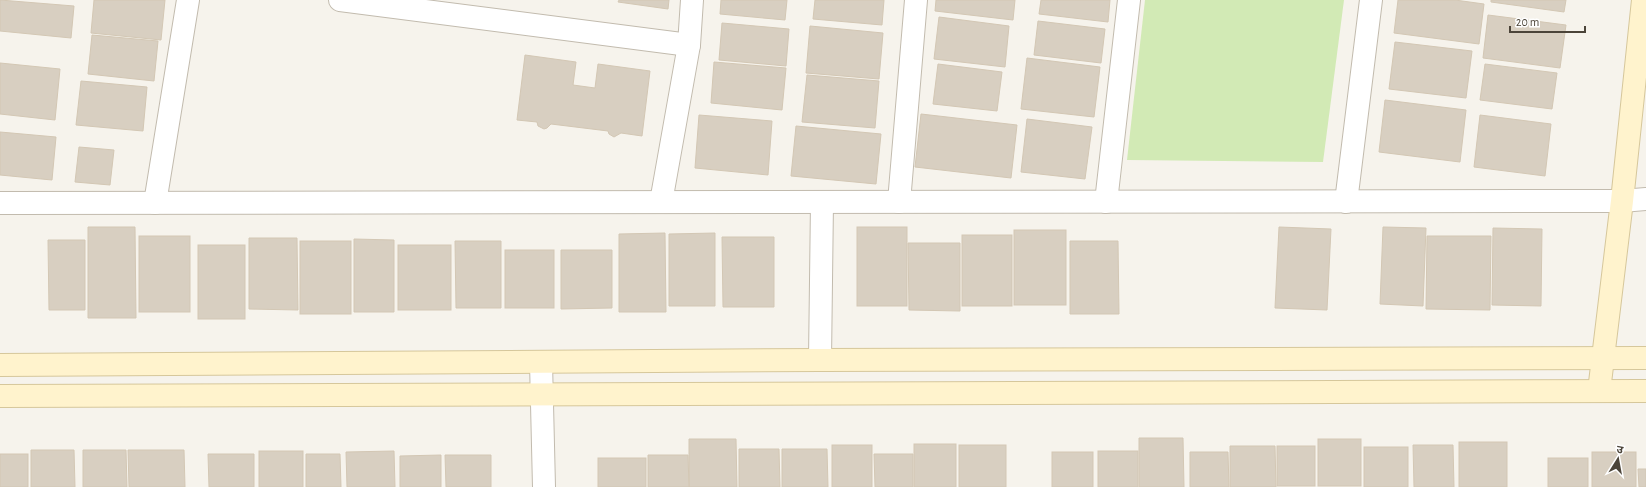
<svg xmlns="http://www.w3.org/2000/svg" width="1646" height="487" viewBox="0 0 1646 487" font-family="'Alegreya Sans','Noto Sans Devanagari',sans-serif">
<rect width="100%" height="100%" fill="#f6f3ec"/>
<path fill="#d2eab5" d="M1145,0H1344L1323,162L1127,160Z"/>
<g fill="#d8cfc1" stroke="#d3c7b4">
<path d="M0,0L74,6L71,38L0,31Z"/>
<path d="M94,0H165L161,40L91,33Z"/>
<path d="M619,0H669L668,9L618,2Z"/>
<path d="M721,0H787L785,20L720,14Z"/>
<path d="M815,0H884L882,25L813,19Z"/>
<path d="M936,0H1015L1013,20L935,11Z"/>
<path d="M1041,0H1110L1108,22L1039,14Z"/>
<path d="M1398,0H1455L1484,4L1479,44L1394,33Z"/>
<path d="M1491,0H1566L1564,12L1491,2Z"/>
<path d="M1488,15L1566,25L1560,68L1483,58Z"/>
<path d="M939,17L1009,26L1005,67L934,59Z"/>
<path d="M1038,21L1105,29L1101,63L1034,55Z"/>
<path d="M722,23L789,29L786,66L719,60Z"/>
<path d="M810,26L883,33L879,79L806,73Z"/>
<path d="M92,35L158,41L154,81L88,74Z"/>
<path d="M1395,42L1472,51L1466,98L1389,89Z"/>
<path d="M525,55L576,62L573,85L595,88L598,64L650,71L642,136L621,133L614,137L609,134L608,131L551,124L547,128L544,129L538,126L537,122L517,120Z"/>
<path d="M1027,58L1100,67L1094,117L1021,109Z"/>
<path d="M714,62L786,68L782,110L711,103Z"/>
<path d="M0,63L60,69L55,120L0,114Z"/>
<path d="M938,64L1002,72L997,111L933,104Z"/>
<path d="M1485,64L1557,73L1552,109L1480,100Z"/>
<path d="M807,75L879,81L875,128L802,122Z"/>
<path d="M81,81L147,87L143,131L76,125Z"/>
<path d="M1385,100L1466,110L1460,162L1379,152Z"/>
<path d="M921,114L1017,125L1011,178L915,167Z"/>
<path d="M699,115L772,121L768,175L695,168Z"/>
<path d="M1480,115L1551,124L1545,176L1474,167Z"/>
<path d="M1027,119L1092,127L1085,179L1021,172Z"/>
<path d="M796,126L881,134L876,184L791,176Z"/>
<path d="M0,132L56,137L52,180L0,175Z"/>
<path d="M79,147L114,150L110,185L75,182Z"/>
<path d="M88,227H135L136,318H88Z"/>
<rect x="857" y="227" width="50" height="79"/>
<path d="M1279,227L1331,229L1327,310L1275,308Z"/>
<path d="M1383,227L1426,228L1423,306L1380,304Z"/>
<path d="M1493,228L1542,229L1541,306L1492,305Z"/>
<rect x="1014" y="230" width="52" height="75"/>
<path d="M665,233L666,312H619V234Z"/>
<path d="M715,233V306H669V234Z"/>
<rect x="962" y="235" width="50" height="71"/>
<rect x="139" y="236" width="51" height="76"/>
<path d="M1427,236H1491L1490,310L1426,309Z"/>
<path d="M722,237H774V307H723Z"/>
<path d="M249,238H297L298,310L249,309Z"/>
<path d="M354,239L394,240V312H354Z"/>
<path d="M48,240H85V310H49Z"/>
<rect x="300" y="241" width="51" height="73"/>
<path d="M455,241H501V308H456Z"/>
<path d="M1070,241H1118L1119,314H1070Z"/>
<path d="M908,243H960V311L909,310Z"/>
<rect x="198" y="245" width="47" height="74"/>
<rect x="398" y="245" width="53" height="65"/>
<rect x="505" y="250" width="49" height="58"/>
<path d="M561,250H612V308L561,309Z"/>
<path d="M1139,438H1183L1184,487H1139Z"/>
<path d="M689,439H736L737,487H689Z"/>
<rect x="1318" y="439" width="43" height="47"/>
<rect x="1459" y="442" width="48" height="45"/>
<rect x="914" y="444" width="42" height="43"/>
<rect x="832" y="445" width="40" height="42"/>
<rect x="959" y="445" width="47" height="42"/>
<path d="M1413,445H1453L1454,487H1414Z"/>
<path d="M1230,446H1275L1276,487H1230Z"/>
<rect x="1277" y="446" width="38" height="40"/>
<rect x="1364" y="447" width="44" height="40"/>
<path d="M739,449H779L780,487H739Z"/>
<path d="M782,449H827L828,487H782Z"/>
<path d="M31,450H74L75,487H31Z"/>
<path d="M83,450H126L127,487H83Z"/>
<path d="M128,450H184L185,487H129Z"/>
<rect x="259" y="451" width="44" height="36"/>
<path d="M394,451L395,487H347L346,452Z"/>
<rect x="1098" y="451" width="40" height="36"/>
<rect x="1052" y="452" width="41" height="35"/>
<path d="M1190,452H1228L1229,487H1190Z"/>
<rect x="1592" y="452" width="44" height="35"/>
<rect x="0" y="454" width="28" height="33"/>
<path d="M208,454H254V487H209Z"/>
<path d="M306,454H340L341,487H306Z"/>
<path d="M874,454H913V487H875Z"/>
<path d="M441,455V487H400V456Z"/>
<path d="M445,455H491V487H446Z"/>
<path d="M648,455H688L689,487H648Z"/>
<rect x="598" y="458" width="48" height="29"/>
<rect x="1548" y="458" width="40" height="29"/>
<path d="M1638,469H1646V487H1639Z"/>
</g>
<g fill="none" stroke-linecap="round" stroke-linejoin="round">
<defs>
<g id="street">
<path d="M340,0L689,45"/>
<path d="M661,202L689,45L692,0"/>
<path d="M899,202L916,0"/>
<path d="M1106,202L1129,0"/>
<path d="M1346,202L1371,0"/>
<path d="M0,203L1622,201L1646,199"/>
<path d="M155,203L188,0"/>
<path d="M820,360L822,202"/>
<path d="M541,362L544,487"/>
</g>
<g id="secondary">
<path d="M0,365L820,360L1646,358"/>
<path d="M1599,391L1622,201L1643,0"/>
<path d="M0,396L1646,391"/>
</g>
</defs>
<use href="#street" stroke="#c2bbae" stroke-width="24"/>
<use href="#secondary" stroke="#d6c79b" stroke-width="24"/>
<use href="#street" stroke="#fff" stroke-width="22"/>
<use href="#secondary" stroke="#fff3cd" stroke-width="22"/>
</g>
<g transform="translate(1618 459) rotate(11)" stroke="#ffffff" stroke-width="3" paint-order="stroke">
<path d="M0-3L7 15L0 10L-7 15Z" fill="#4b4439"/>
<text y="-6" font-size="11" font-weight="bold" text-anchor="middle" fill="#4b4439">उ</text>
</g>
<path d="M1510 26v6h75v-6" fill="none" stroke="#4b4439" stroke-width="2"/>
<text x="1516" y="26" font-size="12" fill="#4b4439" stroke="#ffffff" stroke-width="3" paint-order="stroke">20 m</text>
</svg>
